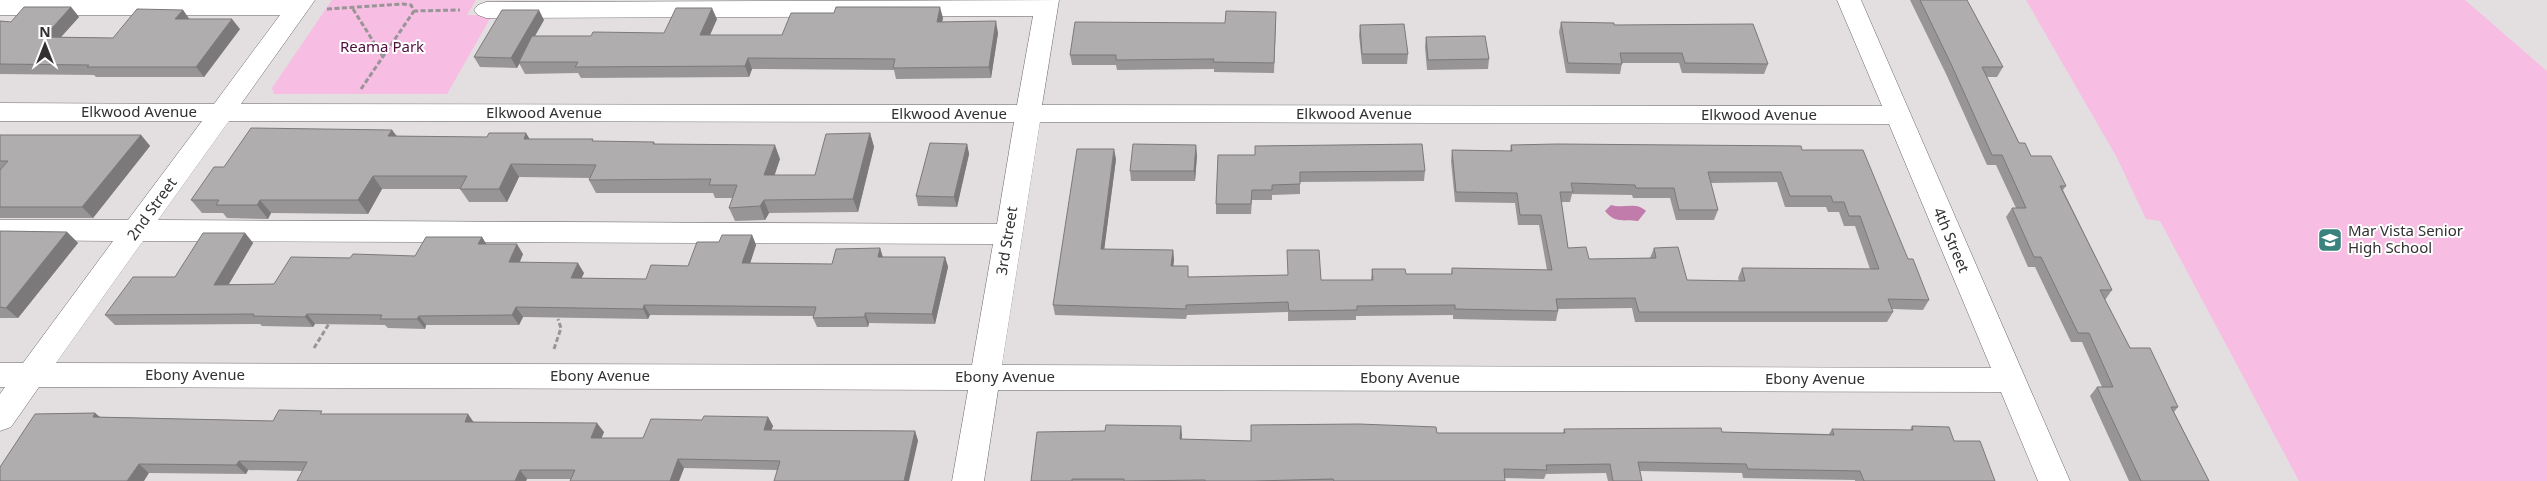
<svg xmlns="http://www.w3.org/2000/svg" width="2547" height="481" viewBox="0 0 2547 481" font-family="'Noto Sans',sans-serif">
<rect width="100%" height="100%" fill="#e3dfe1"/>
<g fill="#f7bde2">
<path d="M332,0H476L467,15H492L447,94H274L272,88Z"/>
<path d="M2026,0H2465L2547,71V481H2299L2160,221L2146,219L2116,156Z"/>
</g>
<path fill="#c27cab" d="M1611,205C1624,209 1636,201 1646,211L1638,221C1624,219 1615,224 1605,211Z"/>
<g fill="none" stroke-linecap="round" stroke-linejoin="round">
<defs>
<path id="minor" d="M0,0H315L241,104L1017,105L1033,16L486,18L478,15L474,10L478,5L486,2L1059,0L1042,105L1882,106L1837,0H1861L2070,481H2038L2001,392L998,390L984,481H952L968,390L39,387L11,427L0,431V394L5,387H0V363H23L113,241L0,240V220H128L202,121H0V103L214,104L280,15H0ZM229,121L1014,122L997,224L158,220ZM1040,122L1889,124L1991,368L1002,365ZM143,241L993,244L972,365L56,363Z"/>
</defs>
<use href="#minor" stroke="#6a6769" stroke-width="1"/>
<g stroke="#989596" stroke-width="3" stroke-dasharray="5 2.5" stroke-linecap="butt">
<path d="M327,9L403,4L411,5L414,11L460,10"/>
<path d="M353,9L383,57"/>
<path d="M361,89L414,11"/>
<path d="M314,348L330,322"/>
<path d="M554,349L561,328L558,319"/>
</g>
<use href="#minor" fill="#fff" fill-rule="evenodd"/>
</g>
<g fill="#979596" fill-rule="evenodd">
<path d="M1910,0H1967L2003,67L1997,77H1987L2019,143L2031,156L2066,186L2063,190L2112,290L2105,300L2130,348L2178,407L2174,412L2209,481H2129L2090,396L2097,387H2102L2082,342H2071L2035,267H2028L2006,217L2012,208H2016L1996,165H1987L1947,76Z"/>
<path d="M71,7L79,17L61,37L113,38L183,10L189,19L240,29L204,77H96L94,75L0,74V21L11,22Z"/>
<path d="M943,18L942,22L998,33L991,78L896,79L894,70L752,69L749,77L581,78L578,73L525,74L519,63L517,68L480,67L474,57L544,20L534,36H591L664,33L717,19L710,35H782Z"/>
<path d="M1276,22L1274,73L1214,72V69L1117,70L1116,65H1072L1070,55L1225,23Z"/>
<path d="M1561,22L1614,25L1768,64L1764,74L1682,73L1679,63H1622L1620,74L1566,73L1559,32Z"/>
<path d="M1360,25L1408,54L1407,64H1362L1359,35Z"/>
<path d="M1426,37L1489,59L1488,69L1427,70L1425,47Z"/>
<path d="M392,130L397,136L530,139L594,142H654L655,144L780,159L774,175H815L870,133L874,147L858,212L769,213L765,220L735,221L729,208L733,198H715L713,193H596L589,180L590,178L519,177L507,202H469L460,189H382L368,214L271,213L268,219L227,218L223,213H202L191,200L224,167Z"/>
<path d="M0,135H141L150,146L93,218H0Z"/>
<path d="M967,144L969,154L957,207L918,206L916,196Z"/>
<path d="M1511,145L1802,150L1908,259L1929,300L1923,310L1892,309L1893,312L1887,322H1635L1632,308L1558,309V311L1556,321L1453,319V315L1356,316V320L1288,321V312L1187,315L1186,319L1055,315L1053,305L1116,159L1104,249L1173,250L1174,260L1173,266L1189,277L1321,280H1371L1372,269L1406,274H1451L1452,268L1547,270L1539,225H1518L1515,203L1455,202L1451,161L1452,150L1510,151ZM1777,182L1785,207H1826L1828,212H1839L1844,226H1855L1870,269L1742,268L1738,278L1739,281L1687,280L1654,248L1650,258L1589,259L1568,248L1561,202H1570L1572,194L1632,195L1633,198H1670L1676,220H1714L1718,210L1710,183Z"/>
<path d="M1197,155L1195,181H1131L1130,171Z"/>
<path d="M1218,155L1425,171L1424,181L1300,182V194L1272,195V200H1252L1251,214H1216V204Z"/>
<path d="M0,231L67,232L78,243L18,318H0Z"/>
<path d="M245,233L253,243L229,284H274L350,258L415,256L482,237L486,244L523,254L520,262L584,273L581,278L646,279L688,266L719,242L752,235L756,245L750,263L832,264L880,248L883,257H945L948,267L935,324L869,323L868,327H817L813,318V316L650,315L648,319L523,317L519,325H426L425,329L388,328L385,325L315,324L313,327L262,326L260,324L115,325L105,315L175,277Z"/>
<path d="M95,413L100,417L273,421L324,414L474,422L604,432L601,438H643L702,420L768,417L773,426L771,430L915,431L918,441L777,470L684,468L679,481H570L571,479H527L526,481H297L303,471L248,470L246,474L149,473L35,414Z"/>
<path d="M1181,426V439L1251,441L1437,433H1563L1564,429L1829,434L1832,429L1910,430L1912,426L1954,441L1995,481H1855V480L1743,478L1742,473L1640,471L1642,481H1608L1606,473L1546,474L1544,479L1505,478V481H1031L1105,431Z"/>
</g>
<g fill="#7b797a">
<path d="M71,7L79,17L52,47L44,37Z"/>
<path d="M940,7L943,18L939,34L937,22Z"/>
<path d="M712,8L717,19L705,46L700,35Z"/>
<path d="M183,10L190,20L175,19Z"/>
<path d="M539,10L544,20L517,68L511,58Z"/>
<path d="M232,19L240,29L204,77L196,67Z"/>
<path d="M996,21L998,33L991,78L989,67Z"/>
<path d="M748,58L752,69L749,77L745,66Z"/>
<path d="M392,130L401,143L388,136Z"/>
<path d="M526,133L534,146L524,139Z"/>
<path d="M870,133L874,147L858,212L853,199Z"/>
<path d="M141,135L150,146L93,218L82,207Z"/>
<path d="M967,144L969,154L957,207L954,197Z"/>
<path d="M775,145L780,159L770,189L764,175Z"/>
<path d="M1196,145L1197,155L1195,181L1194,171Z"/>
<path d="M1114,149L1116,159L1103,259L1101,249Z"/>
<path d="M511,164L519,177L507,202L499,189Z"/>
<path d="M373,176L382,189L368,214L358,200Z"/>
<path d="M260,200L271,213L268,219L257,205Z"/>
<path d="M764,200L769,213L765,220L760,206Z"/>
<path d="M67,232L78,243L18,318L6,308Z"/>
<path d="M245,233L253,243L223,294L214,285Z"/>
<path d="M752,235L756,245L747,273L742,263Z"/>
<path d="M482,237L488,247L478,244Z"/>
<path d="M517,244L523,254L515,272L509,262Z"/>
<path d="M880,248L883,258L878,257Z"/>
<path d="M1173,250L1174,260L1172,276L1171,266Z"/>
<path d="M945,257L948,267L935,324L932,314Z"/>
<path d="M578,263L584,273L577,288L571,278Z"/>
<path d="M644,305L650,315L648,319L643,309Z"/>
<path d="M516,307L523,317L519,325L512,315Z"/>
<path d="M865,313L869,323L868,327L865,317Z"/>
<path d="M307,314L315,324L313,327L305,317Z"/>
<path d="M419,316L426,325L425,329L417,319Z"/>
<path d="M95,413L106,423L93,417Z"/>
<path d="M468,414L475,424L465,422Z"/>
<path d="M768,417L773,426L768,440L764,430Z"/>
<path d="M597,423L604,432L598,447L591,438Z"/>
<path d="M1181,426L1182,435L1181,448L1180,439Z"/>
<path d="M915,431L918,441L909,481H904Z"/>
<path d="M678,459L684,468L679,481H670Z"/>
<path d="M239,461L248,470L246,474L236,465Z"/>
<path d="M139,464L149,473L144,481H127Z"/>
<path d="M520,470L527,479L526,481H515Z"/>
</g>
<g fill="#b0adaf" stroke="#7b797a" fill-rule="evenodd">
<path d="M1920,0H1967L2003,67H1982L2019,143H2025L2031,156H2051L2066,186H2060L2112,290H2100L2130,348H2150L2178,407H2171L2209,481H2141L2097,387H2113L2089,333H2078L2041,257H2034L2012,208H2026L2002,155H1992L1952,66Z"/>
<path d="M24,7H71L44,37L113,38L137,9L183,10L175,19H232L196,67H87L89,65L0,64V21L11,22Z"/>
<path d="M836,7H940L937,22L996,21L989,67L893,68L895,59L748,58L745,66L575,67L578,62H519L532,36H591L593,32L664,33L676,8H712L700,35H782L791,13H834Z"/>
<path d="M502,10H539L511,58L474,57Z"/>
<path d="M1226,11L1276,12L1274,63L1213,62L1214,59L1116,60V55H1070L1075,22L1225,23Z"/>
<path d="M1561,22L1614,23V25L1753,24L1768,64L1685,63L1682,53H1620L1622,64L1568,63Z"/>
<path d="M1404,24L1408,54H1362L1360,25Z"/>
<path d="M1485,36L1489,59L1428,60L1426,37Z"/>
<path d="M251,128L392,130L388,136L487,137L489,133H526L524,139H593L592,141L654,142L653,144L775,145L764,175H815L826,134L870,133L853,199L764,200L760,206L729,208L737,185H709L711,179L589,180L596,165L511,164L499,189H460L467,176H373L358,200H260L257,205H216L219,200H191L214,167H224Z"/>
<path d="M0,135H141L82,207H0V170L8,161H0Z"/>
<path d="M930,143L967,144L954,197L916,196Z"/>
<path d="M1133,144L1196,145L1194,171H1130Z"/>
<path d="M1422,144L1425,171L1300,172V184L1272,185V190H1252L1251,204H1216L1218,155H1255V146Z"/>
<path d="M1557,144L1801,146L1802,150H1863L1908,259H1913L1929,300L1888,299L1893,312H1639L1635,298L1556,299L1558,311L1455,309V305L1357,306V310L1289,311L1288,302L1186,305V309L1053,305L1077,149H1114L1101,249L1173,250L1171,266H1188V277L1288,275L1287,250H1319L1321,280H1373L1372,269H1405L1406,274H1452V268L1552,270L1541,215H1520L1517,193L1456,192L1452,150L1512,151L1511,145ZM1708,172H1781L1790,196H1831L1833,202H1844L1849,216H1860L1879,269L1742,268L1745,281L1687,280L1678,247L1654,248L1656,258L1589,259L1586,247L1568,248L1560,192H1573L1571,183L1635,185L1636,188H1674L1679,210H1718Z"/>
<path d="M0,231L67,232L6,308L0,307Z"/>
<path d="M203,233H245L214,285L274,284L291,257L350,258L353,254L415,256L426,237H482L478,244H517L509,262L578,263L571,278L646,279L651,265L688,266L697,242H719L722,235H752L742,263L832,264L836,249L880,248L878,257H945L932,314L865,313V317L813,318L816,307L644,305L643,309L516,307L512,315L419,316L417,319H380L382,315L307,314L305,317L253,316L254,314L105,315L133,277H175Z"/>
<path d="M279,410L322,411L320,414H468L465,422L597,423L591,438H643L651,419L702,420L704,416L768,417L764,430L915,431L904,481H774L780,461L678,459L670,481H570L575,470H520L515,481H297L307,462L239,461L236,465L139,464L127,481H0V467L35,414L95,413L93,417L273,421Z"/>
<path d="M1359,424L1436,427L1437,433H1565L1564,429L1721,428L1722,432L1834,435L1832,429L1913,430L1912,426L1949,427L1954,441H1980L1995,481H1864L1860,471L1748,469L1746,464L1638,462L1642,481H1613L1610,464L1546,465L1547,470L1504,469L1505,481H1334L1333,479L1254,481H1205V480L1124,481V479H1072V481H1031L1037,432L1105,431L1106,425L1181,426L1180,439L1251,441V425Z"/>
</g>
<defs>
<symbol id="school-square" viewBox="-11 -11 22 22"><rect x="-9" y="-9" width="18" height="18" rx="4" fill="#3a827e" stroke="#fff"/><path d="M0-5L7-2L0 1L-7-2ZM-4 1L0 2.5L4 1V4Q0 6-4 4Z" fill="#fff"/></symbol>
</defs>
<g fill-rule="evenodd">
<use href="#school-square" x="2316" y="226" width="28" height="28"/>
</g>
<g text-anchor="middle" stroke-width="4" stroke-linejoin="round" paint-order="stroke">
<g font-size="15" fill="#4e0f3e" stroke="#fff">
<text x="382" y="52">Reama Park</text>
</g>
<g font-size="15" fill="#323031" stroke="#fff">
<text x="139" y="117">Elkwood Avenue</text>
<text x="544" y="118">Elkwood Avenue</text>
<text x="949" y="119">Elkwood Avenue</text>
<text x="1354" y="119">Elkwood Avenue</text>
<text x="1759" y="120">Elkwood Avenue</text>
<text transform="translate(152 209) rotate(-54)" y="5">2nd Street</text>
<text transform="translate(1951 240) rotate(67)" y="5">4th Street</text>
<text transform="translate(1007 241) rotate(-81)" y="5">3rd Street</text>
<text x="195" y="380">Ebony Avenue</text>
<text x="600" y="381">Ebony Avenue</text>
<text x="1005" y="382">Ebony Avenue</text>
<text x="1410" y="383">Ebony Avenue</text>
<text x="1815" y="384">Ebony Avenue</text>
</g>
<g font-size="15" fill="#323031" stroke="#fff" text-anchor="start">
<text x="2348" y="236">Mar Vista Senior<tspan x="2348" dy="17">High School</tspan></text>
</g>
</g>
<g transform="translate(45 45)" stroke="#ffffff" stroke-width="4" paint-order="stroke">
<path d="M0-4L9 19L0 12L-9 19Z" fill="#323031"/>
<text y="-8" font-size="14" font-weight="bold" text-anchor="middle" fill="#323031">N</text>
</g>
</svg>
